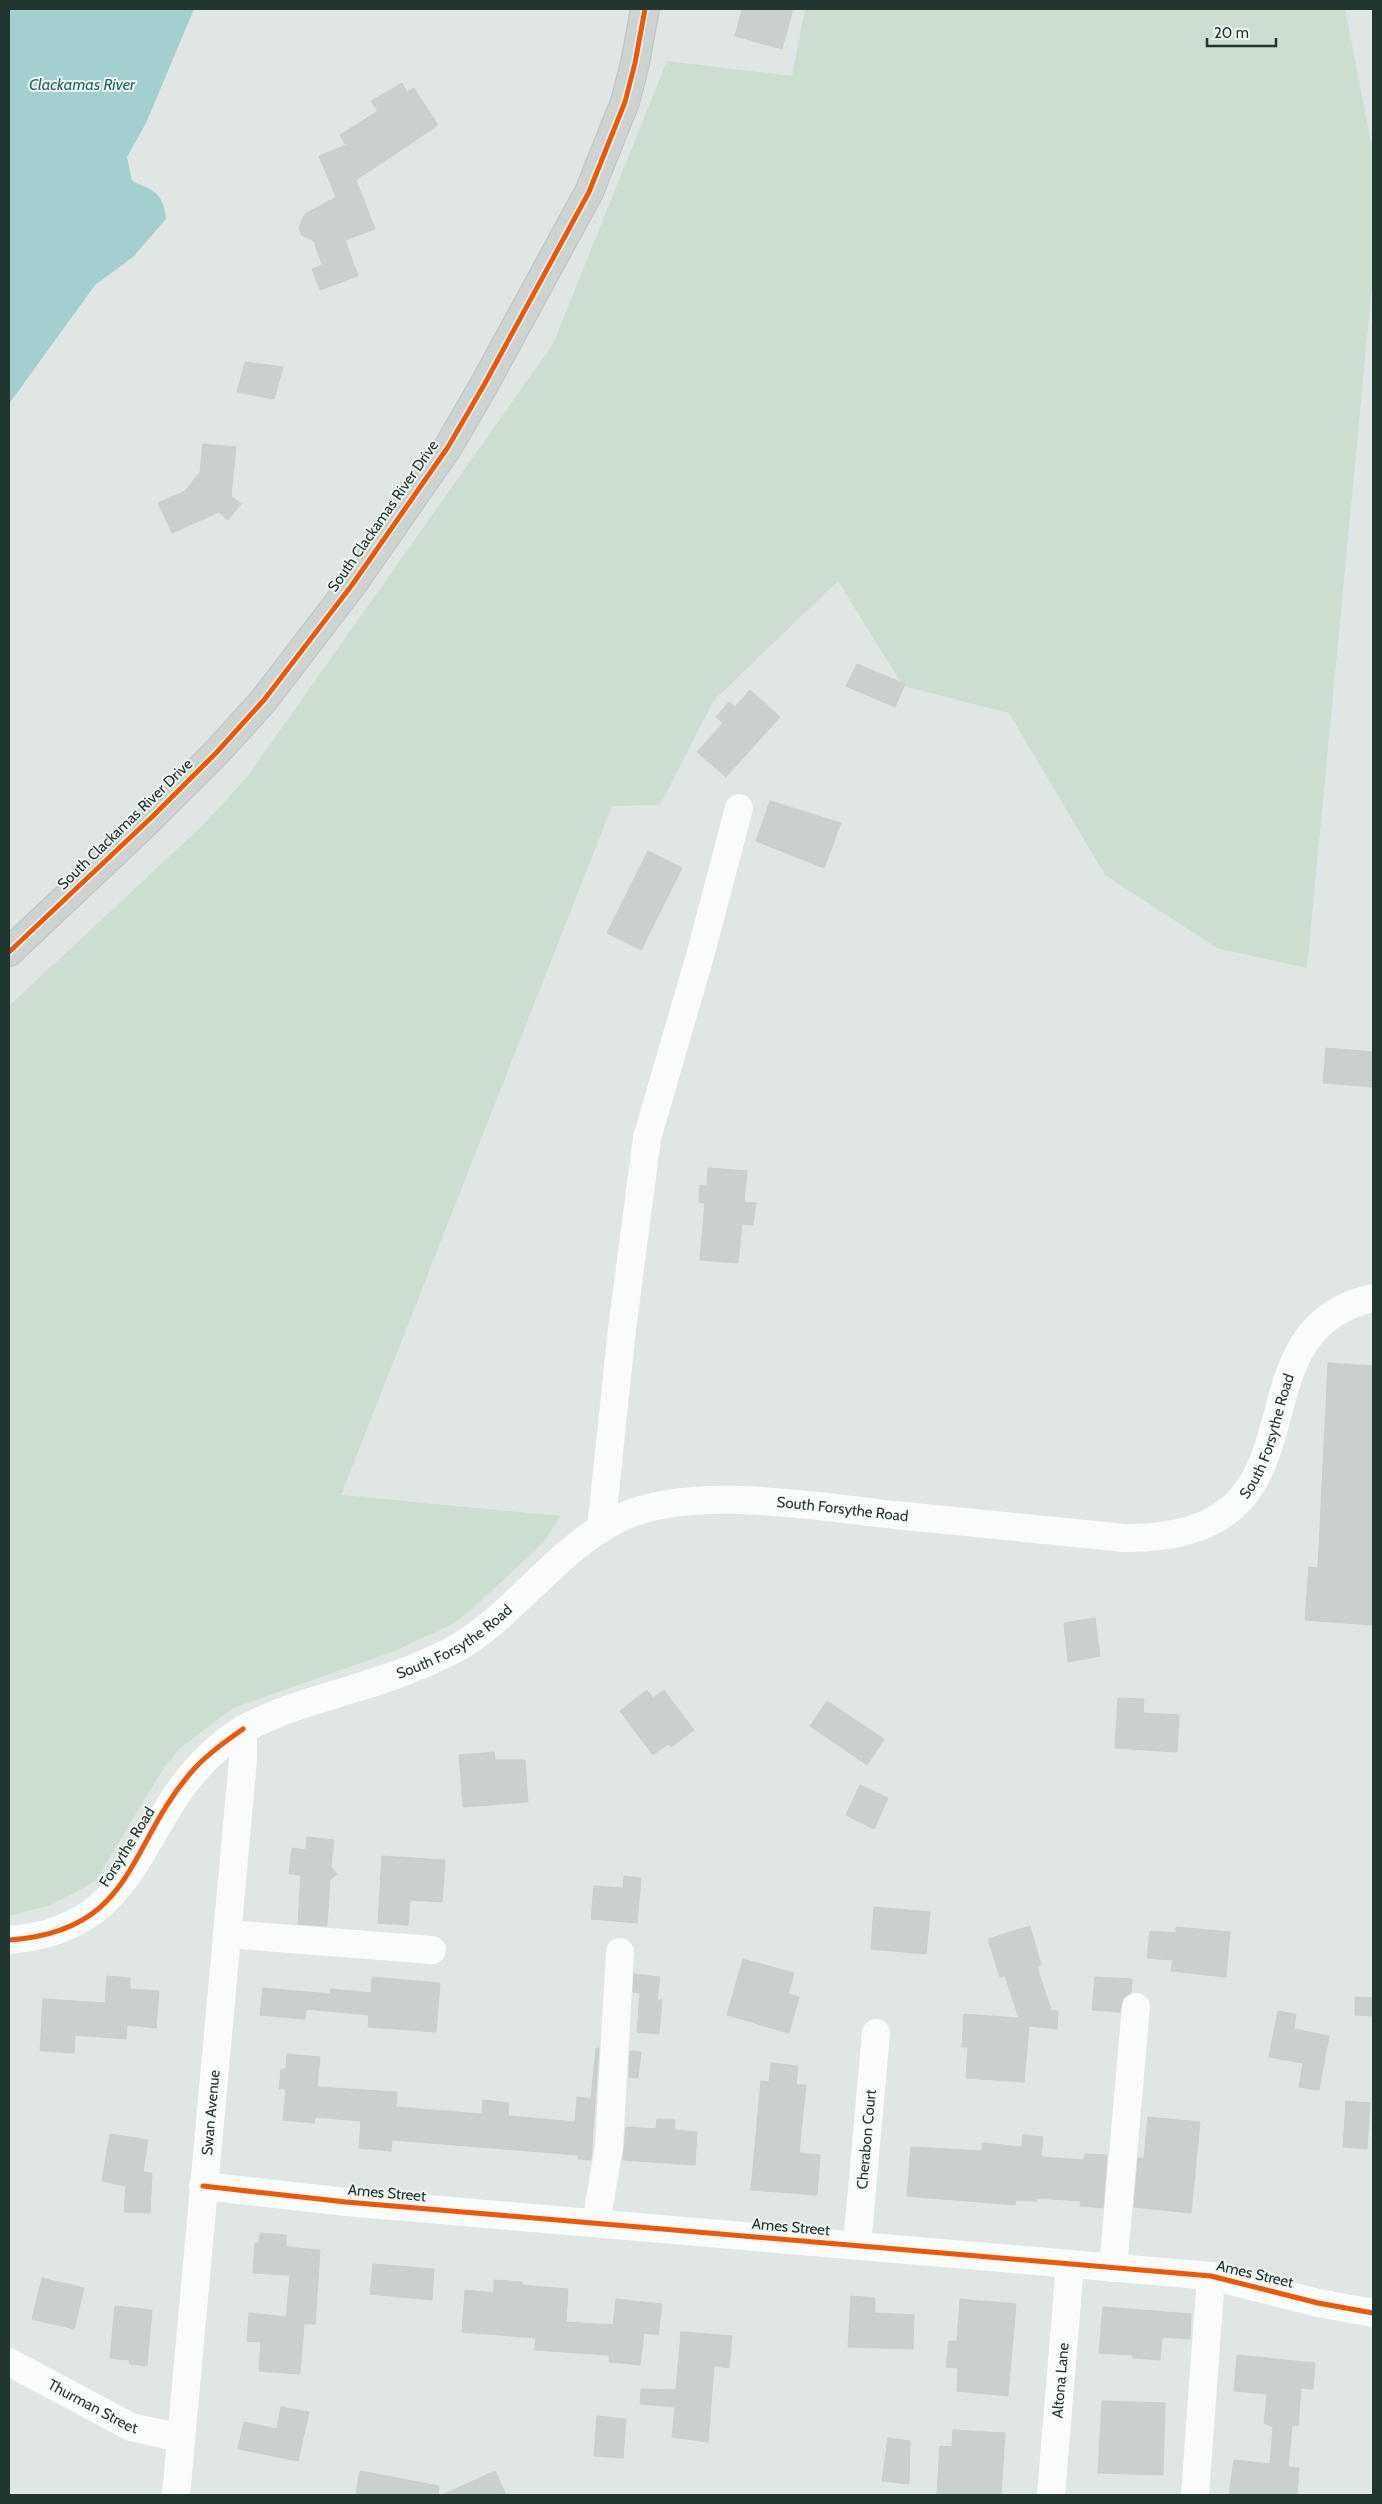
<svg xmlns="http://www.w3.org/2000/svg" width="1382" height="2504" viewBox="0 0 1382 2504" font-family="Cabin,sans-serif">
<rect width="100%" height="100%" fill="#e0e6e3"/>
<path fill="#cbdecf" d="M805,9H1345L1373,152V275L1307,968L1217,948L1105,875L1009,713L903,686L838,581L714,700L660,805L612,806L341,1495L561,1516L543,1543L473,1608L451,1625L392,1652L233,1708L179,1749L163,1769L96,1880L73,1894L47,1906L9,1916V1006L203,825L247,777L553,344L667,61L792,76Z"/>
<path fill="#a4cfd0" d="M9,9H194L146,123L127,157L132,181C154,191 163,192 166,219L133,257L95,285L9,404Z"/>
<g fill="#cbcfcd" stroke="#c9cfcc">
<path d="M742,9H793L782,49L735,36Z"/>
<path d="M402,83L407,92L414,88L438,125L356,180L375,229L345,240L358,276L320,290L312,269L322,265L314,241L302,235L299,227L305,214L336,197L319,156L346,145L340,135L378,111L371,101Z"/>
<path d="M245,362L283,367L274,399L237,392Z"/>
<path d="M203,444L236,447L231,496L241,504L228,520L219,512L172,533L158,503L185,491L200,472Z"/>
<path d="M857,664L905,684L895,707L846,686Z"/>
<path d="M750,690L780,717L726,777L697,752L723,723L716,717L729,702L735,707Z"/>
<path d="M770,801L841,823L824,868L756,841Z"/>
<path d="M648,851L682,868L641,950L607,933Z"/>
<path d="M1326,1048L1373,1052V1087L1323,1083Z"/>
<path d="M708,1168L747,1171L744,1202L756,1203L753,1225L742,1224L738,1263L700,1260L705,1203L699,1202L700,1185L707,1186Z"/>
<path d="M1328,1363L1373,1366V1625L1305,1620L1309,1567L1318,1568Z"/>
<path d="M1095,1618L1100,1656L1068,1662L1064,1623Z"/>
<path d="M647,1690L653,1698L664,1690L694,1730L671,1747L668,1744L653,1755L620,1711Z"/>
<path d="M1118,1698L1144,1699L1143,1713L1179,1715L1177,1752L1115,1748Z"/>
<path d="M827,1701L884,1739L867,1765L810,1726Z"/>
<path d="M494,1752L495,1760H525L528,1802L463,1807L459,1755Z"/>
<path d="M860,1785L888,1798L874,1829L846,1815Z"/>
<path d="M307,1837L334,1840L331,1867L337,1874L330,1880L327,1926L298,1924L301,1875L289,1874L292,1848L306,1850Z"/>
<path d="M382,1856L445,1860L442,1902L410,1900L408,1925L378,1923Z"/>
<path d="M624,1876L641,1878L637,1923L591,1919L594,1886L623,1888Z"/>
<path d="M874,1907L930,1912L926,1954L871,1949Z"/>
<path d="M1030,1926L1041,1965L1037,1967L1051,2010L1058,2011L1057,2029L1029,2026L1024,2082L966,2078L968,2047H962L964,2014L1019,2018L1005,1976L1000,1977L988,1939Z"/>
<path d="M1176,1927L1230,1932L1226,1977L1171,1971L1173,1960L1147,1958L1150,1931L1176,1933Z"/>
<path d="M743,1959L794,1973L788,1994L799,1997L789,2033L727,2015Z"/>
<path d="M634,1974L660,1977L657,2000H662L659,2034L637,2032L640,1993L633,1992Z"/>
<path d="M107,1976L130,1978V1989L159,1991L156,2028L127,2025L126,2039L75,2035L74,2053L40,2051L43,1999L105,2003Z"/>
<path d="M372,1977L440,1983L436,2032L368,2027L369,2015L306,2009L305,2019L260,2015L263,1988L330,1994L331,1989L371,1993Z"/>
<path d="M1095,1977L1132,1979L1131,1993L1123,1998L1120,2012L1092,2010Z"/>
<path d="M1355,1997L1373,1998V2016L1355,2015Z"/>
<path d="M1278,2011L1296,2014L1294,2029L1329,2036L1319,2090L1299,2087L1303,2063L1269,2057Z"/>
<path d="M596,2048H599L591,2160L578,2159V2155L392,2140L391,2151L359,2148L361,2121L315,2117L314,2123L283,2120L286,2089H279L281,2069H286L287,2054L320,2057L317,2087L397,2092L396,2107L482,2114L483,2100L509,2103L508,2116L575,2122L577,2097L591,2099Z"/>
<path d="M630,2051L641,2052L638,2078L629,2077Z"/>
<path d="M771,2063L798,2066L796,2085H806L799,2153L820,2155L817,2195L751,2190L761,2081L769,2082Z"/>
<path d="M1346,2101L1370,2103L1367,2149L1343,2147Z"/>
<path d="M1148,2117L1200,2122L1191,2213L1134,2207L1138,2158H1144Z"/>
<path d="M657,2119L675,2120L674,2130L697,2132L695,2165L623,2160L626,2127L656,2129Z"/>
<path d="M110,2134L148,2140L143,2172L152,2173L150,2213L124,2212L126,2186L102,2181Z"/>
<path d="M1023,2135L1043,2137L1041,2157L1084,2160L1085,2154L1107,2155L1103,2208L1080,2206L1081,2201L1037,2198V2201L1016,2200L1015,2205L907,2196L911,2147L982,2151V2143L1022,2147Z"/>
<path d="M260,2233L286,2235V2247L320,2250L315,2324H304L300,2374L259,2371L261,2342L247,2341L249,2313L286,2317L290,2275L253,2273L255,2243H259Z"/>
<path d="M373,2264L434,2269L432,2300L370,2294Z"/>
<path d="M42,2278L84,2288L74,2329L32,2319Z"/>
<path d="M494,2280L522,2282V2285L568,2289L566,2322L613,2325L616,2299L662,2304L658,2335L644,2333L640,2365L609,2362V2355L535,2350L536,2338L462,2332L465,2290L494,2293Z"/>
<path d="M851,2296L875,2298V2313L914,2315L913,2349L848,2347Z"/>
<path d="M960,2299L1016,2304L1008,2396L957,2391L958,2368L946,2367L949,2341H957Z"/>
<path d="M115,2306L152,2310L147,2366L130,2364L129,2360L110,2358Z"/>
<path d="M1103,2307L1191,2314L1190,2339L1162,2337L1160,2360L1133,2358L1132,2355L1099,2353Z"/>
<path d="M681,2332L732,2336L729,2368L714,2366L708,2442L672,2437L675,2407L640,2404L641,2389L676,2390Z"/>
<path d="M1237,2355L1315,2363L1313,2389L1301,2388L1298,2426L1292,2425L1288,2467L1299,2468L1297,2495H1229L1234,2460L1270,2464L1273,2427L1264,2423L1267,2394L1234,2391Z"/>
<path d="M1102,2401L1165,2403L1163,2475L1098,2473Z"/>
<path d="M281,2407L309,2412L298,2461L238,2449L244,2422L277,2429Z"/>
<path d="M597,2416L626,2419L623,2458L594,2456Z"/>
<path d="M953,2430L1005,2433L1001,2495H937L940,2446L952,2447Z"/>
<path d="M888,2438L910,2441L909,2484L882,2481Z"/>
<path d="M360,2471L439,2486L438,2495H356Z"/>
<path d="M495,2471L506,2495H442Z"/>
</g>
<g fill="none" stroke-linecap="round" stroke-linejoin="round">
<defs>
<path id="major" d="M9,952L153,816L217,752L264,700L352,585L448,447L484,385L589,192L625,102L635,63L645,9"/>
</defs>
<use href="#major" stroke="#bbc3bf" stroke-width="30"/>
<g stroke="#fafbfb" stroke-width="28">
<path d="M601,1529L622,1329L647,1138L700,956L739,808"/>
<path d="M227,1934L432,1950"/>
<path id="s1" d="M9,1940C146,1929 133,1819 220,1746C254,1717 301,1705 343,1692C375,1682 408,1672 439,1657C511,1625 551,1550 622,1517C695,1484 816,1507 895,1515C972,1523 1049,1530 1125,1538C1342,1540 1220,1332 1373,1298"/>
<path d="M203,2186L346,2202L1211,2276L1318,2303L1373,2313"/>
<path d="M596,2223L609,2147L620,1952"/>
<path id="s2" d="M857,2245L876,2033"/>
<path d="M1113,2268L1136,2007"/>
<path id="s3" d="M9,2362L131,2427L181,2438"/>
<path id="s4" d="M176,2495L243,1760V1729"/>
<path id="s5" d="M1051,2495L1070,2265"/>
<path d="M1195,2495L1211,2276"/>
</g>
<use href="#major" stroke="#ccd3d0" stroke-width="28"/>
<defs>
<g id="cycleway">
<path d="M9,952L153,816L217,752L264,700L352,585L448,447L484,385L589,192L625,102L635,63L645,9"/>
<path d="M9,1940C138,1931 126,1843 195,1768C209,1753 226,1741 243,1729"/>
<path d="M203,2186L346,2202L1211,2276L1318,2303L1373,2313"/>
</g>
</defs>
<use href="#cycleway" stroke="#eef5f1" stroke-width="8"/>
<use href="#cycleway" stroke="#e8590c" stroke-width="5"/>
</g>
<g text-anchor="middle" stroke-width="4" stroke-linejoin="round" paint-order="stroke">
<g font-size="15" fill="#21362e" stroke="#eef5f1">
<text transform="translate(383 516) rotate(-55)" y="5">South Clackamas River Drive</text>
<text transform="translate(125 824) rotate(-44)" y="5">South Clackamas River Drive</text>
<text dy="5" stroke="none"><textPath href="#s1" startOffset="1471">South Forsythe Road</textPath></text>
<text dy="5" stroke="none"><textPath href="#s1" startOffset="992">South Forsythe Road</textPath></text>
<text dy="5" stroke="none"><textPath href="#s1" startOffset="558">South Forsythe Road</textPath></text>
<text transform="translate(127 1847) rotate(-58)" y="5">Forsythe Road</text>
<text dy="5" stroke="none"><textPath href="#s4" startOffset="384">Swan Avenue</textPath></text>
<text dy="5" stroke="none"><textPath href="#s2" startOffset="106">Cherabon Court</textPath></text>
<text transform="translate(387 2193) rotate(5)" y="5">Ames Street</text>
<text transform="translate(791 2227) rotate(5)" y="5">Ames Street</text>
<text transform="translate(1255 2274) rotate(13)" y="5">Ames Street</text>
<text dy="5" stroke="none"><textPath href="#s5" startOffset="115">Altona Lane</textPath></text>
<text dy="5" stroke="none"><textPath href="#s3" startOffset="95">Thurman Street</textPath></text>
</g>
<g font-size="16" font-style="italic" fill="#23666a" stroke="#eef5f1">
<text x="82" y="90">Clackamas River</text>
</g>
</g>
<rect width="1382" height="2504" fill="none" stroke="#21362e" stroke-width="20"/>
<path d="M1207 38v8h69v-8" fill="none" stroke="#21362e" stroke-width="2.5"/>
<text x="1214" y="38" font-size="15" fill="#21362e" stroke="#eef5f1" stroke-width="4" paint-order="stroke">20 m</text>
</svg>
